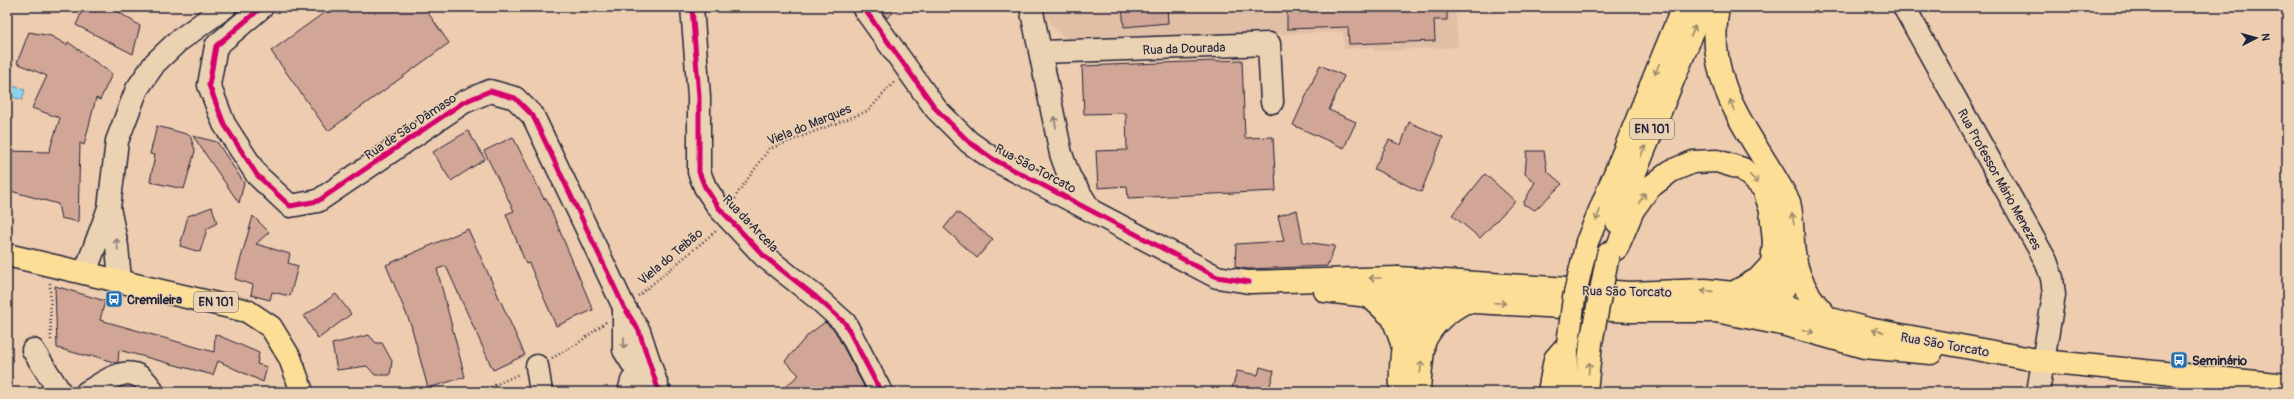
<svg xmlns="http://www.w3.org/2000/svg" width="2294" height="399" viewBox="0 0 2294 399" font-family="Pangolin,sans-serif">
<rect width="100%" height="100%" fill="#edccaf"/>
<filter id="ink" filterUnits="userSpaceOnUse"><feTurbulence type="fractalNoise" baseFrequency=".025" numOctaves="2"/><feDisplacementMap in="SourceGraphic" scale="8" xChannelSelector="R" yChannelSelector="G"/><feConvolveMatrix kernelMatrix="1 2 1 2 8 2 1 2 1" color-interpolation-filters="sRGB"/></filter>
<g filter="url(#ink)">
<path fill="#e1bea6" d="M1044,7H1455L1458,47L1374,51L1373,47L1344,49L1343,32L1072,40L1064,37L1055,29L1046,15Z"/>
<path fill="#8bd2ed" stroke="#618ca6" d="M7,84L25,90L22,100L7,95Z"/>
<g fill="#d2a696" stroke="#22223b">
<path d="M84,7H111L140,26L133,54L76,25Z"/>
<path d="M332,7H424L449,43L328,131L271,51Z"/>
<path d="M878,7H900L887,18Z"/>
<path d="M1122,7H1167L1168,23L1124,27Z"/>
<path d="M1287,7H1447V20H1434L1435,41L1349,44L1348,27L1287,29Z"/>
<path d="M29,32L51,36L67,45L68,42L112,74L100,100L96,98L84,145L80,143L78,222L61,218L58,204L7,190V151L49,152L60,118L32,108L47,76L17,63Z"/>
<path d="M1242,60L1245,138L1273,137L1276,191L1128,198L1127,186L1098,188L1096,151L1127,150L1126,113L1084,114L1082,66Z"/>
<path d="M1320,65L1344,76L1329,110L1356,122L1344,148L1293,125Z"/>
<path d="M1409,122L1443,137L1421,192L1374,169L1389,140L1401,145Z"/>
<path d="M157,126L190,135L195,151L184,189L150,182L155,155L150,154Z"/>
<path d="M468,131L485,159L451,181L433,152Z"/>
<path d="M193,136L217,142L244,183L239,203Z"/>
<path d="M513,137L544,199L546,198L593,310L556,326L529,263L526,264L506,214L514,211L484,151Z"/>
<path d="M1527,151H1544L1547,171L1562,184L1535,210L1523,204L1535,182L1525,174Z"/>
<path d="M1485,174L1515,201L1480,238L1452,215Z"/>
<path d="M212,207L217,223L207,229L200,252L180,246L188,216Z"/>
<path d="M1297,210L1303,242L1335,246L1327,266L1248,269L1235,267L1236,244L1284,241L1278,216Z"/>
<path d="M957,212L993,239L977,258L944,228Z"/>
<path d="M253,216L269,232L256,244L290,254L288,263L298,266L290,296L272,292L270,300L251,295L253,285L235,279Z"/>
<path d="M468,229L525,355L493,370L446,266L437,269L465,377L428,388L411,325L386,265Z"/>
<path d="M55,286L105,301L100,320L214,352L215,334L259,353L257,364L267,367L263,382L218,361L213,375L119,350L118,362L116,363L91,355L90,357L57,348Z"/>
<path d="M336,294L351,314L318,339L304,316Z"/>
<path d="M825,322L835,331L867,392H779L799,375L785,361L808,335Z"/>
<path d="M369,335L376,343H382L392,361L390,375H375L367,366L337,370L332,344Z"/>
<path d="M1260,367L1274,371L1268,392H1231L1237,371L1258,375Z"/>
</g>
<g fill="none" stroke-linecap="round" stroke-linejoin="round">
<defs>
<g id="minor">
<path d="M262,7L216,46L209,85L224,124L257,175L290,206L318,201L464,102L490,91L515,98L533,116L624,307L639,331L659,392"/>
<path d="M692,7L699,97V172L705,187L719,208L764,256L816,297L845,323L881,392"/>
<path d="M863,7L936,109L969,142L993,159L1217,277L1249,282"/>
<path d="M1031,7L1061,154L1069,176L1089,208"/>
<path d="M1904,7L2046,261L2052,278L2054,295L2038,392"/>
<path d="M1041,52L1269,44L1272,102"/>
<path d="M109,208L117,246L120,280"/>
<path d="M85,273L109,208L117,141L137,89L155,63L177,42L225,7"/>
<path d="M624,307V350L639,374L655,392"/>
<path d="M33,350L60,392"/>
<path d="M537,366L541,392"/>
<path d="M87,392C112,378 134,358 153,392"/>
<path d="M629,392L632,381L648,364"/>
</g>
<g id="major">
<path d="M7,255L247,311L271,327L290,358L302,392"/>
<path d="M1249,282L1398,278L1630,293L1705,290L1733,293L1868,329L2042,361L2287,385"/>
<path d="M1325,291L1369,296L1631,311H1716L1782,324L1864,347L1931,353"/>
</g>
<g id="highway">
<path d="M1718,7C1703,87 1755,137 1789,202C1794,222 1791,239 1795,258C1799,282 1811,300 1828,318"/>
<path d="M1617,222L1622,204L1703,7"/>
<path d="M1587,242L1683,7"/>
<path d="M1608,254L1617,248L1633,210L1649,188L1671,171L1693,162L1717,161L1743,169L1764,189L1771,211L1774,242L1769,295L1782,324"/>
<path d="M1398,278C1406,285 1417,292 1422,302C1430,321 1419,370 1419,392"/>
<path d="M1733,293L1758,279L1770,266"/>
<path d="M1369,296L1393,318L1403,346"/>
<path d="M1743,315C1783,303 1783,295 1794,258"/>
<path d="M1424,342C1434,322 1447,312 1467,301"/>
<path d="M1401,392C1400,369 1402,316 1418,299C1427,290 1444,287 1455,283"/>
<path d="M1549,392L1555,359L1568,344"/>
<path d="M1566,392L1567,351"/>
<path d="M1586,392L1591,343"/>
</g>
</defs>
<use href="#minor" stroke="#22223b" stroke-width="25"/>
<use href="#major" stroke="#22223b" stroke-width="25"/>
<use href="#highway" stroke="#22223b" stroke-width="25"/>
<g stroke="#22223b" stroke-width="2.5" stroke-dasharray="1 3" stroke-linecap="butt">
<path d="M735,199L737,194L769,149L868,111L895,81"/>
<path d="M50,283L51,342"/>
<path d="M638,296L716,231"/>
<path d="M552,358L577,344L606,322"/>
<path d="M480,392L519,374"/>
</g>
<use href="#minor" stroke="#ead2b2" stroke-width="22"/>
<use href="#major" stroke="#fdde96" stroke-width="22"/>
<use href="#highway" stroke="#fdde96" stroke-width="22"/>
<defs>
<g id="highway-bridge">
<path d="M1591,343L1608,254"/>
<path d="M1568,344L1574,298L1587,242"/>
</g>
</defs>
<use href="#highway-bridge" stroke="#22223b" stroke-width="25" stroke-linecap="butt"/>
<use href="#highway-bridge" stroke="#fdde96" stroke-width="22"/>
<defs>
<g id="cycleway">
<path d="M262,7L216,46L209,85L224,124L257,175L290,206L318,201L464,102L490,91L515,98L533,116L624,307L639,331L659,392"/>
<path d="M692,7L699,97V172L705,187L719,208L764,256L816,297L845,323L881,392"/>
<path d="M863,7L936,109L969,142L993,159L1217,277L1249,282"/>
</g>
</defs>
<use href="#cycleway" stroke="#ead2b2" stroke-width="8"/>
<use href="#cycleway" stroke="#d6006c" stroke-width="5"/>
</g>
<defs><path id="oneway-shaft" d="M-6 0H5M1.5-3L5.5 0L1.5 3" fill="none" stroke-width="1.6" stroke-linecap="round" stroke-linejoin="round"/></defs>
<g stroke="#9a896d">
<use href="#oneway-shaft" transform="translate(1693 31) rotate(-68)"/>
<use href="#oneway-shaft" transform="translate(1657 69) rotate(112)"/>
<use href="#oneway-shaft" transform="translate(1732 105) rotate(-110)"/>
<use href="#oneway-shaft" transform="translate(1643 151) rotate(-68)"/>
<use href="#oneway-shaft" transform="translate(1754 179) rotate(44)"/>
<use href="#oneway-shaft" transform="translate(1642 198) rotate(-56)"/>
<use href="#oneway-shaft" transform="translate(1598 215) rotate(111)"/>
<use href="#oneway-shaft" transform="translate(1793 219) rotate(-99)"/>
<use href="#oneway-shaft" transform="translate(1375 278) rotate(-180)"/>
<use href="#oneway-shaft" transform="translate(1707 291) rotate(-176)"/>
<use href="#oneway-shaft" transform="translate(1500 303) rotate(3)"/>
<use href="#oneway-shaft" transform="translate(1808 331) rotate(15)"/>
<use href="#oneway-shaft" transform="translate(1878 331) rotate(-168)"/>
<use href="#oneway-shaft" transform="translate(1421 367) rotate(-83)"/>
<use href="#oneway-shaft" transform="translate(1589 368) rotate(-85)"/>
</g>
<g stroke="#867a76">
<use href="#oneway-shaft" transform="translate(1055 122) rotate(-101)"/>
<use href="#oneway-shaft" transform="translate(117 244) rotate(-99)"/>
<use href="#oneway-shaft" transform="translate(624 343) rotate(90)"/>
</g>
</g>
<defs>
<symbol id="bus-square" viewBox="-11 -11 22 22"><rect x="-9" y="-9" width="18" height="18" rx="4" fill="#1f6fb2" stroke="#ead2b2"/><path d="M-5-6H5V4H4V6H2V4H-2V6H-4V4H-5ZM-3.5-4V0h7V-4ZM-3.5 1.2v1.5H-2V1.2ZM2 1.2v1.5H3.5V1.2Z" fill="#fff"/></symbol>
</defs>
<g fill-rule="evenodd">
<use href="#bus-square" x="104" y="289" width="20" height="20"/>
<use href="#bus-square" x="2169" y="350" width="20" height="20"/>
</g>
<g text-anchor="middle" stroke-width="3" stroke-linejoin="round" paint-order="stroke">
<g fill="#ead2b2" stroke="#5e575f" stroke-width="1">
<rect x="1630" y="119" width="44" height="20" rx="3"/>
<rect x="194" y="292" width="44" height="20" rx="3"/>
</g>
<g font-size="12" font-weight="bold" fill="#22223b">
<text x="1652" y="133">EN 101</text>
<text x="216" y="306">EN 101</text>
</g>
<g font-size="13" fill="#22223b" stroke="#ead2b2">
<text transform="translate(1184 48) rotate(-2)" y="5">Rua da Dourada</text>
<text transform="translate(809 124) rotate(-22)" y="5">Viela do Marques</text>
<text transform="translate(410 126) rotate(-34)" y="5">Rua de São Dâmaso</text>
<text transform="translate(1036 168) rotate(28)" y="5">Rua São Torcato</text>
<text transform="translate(2000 179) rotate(61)" y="5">Rua Professor Mário Menezes</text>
<text transform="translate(751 223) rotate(46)" y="5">Rua da Arcela</text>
<text transform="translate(670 256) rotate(-40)" y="5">Viela do Teibão</text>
<text transform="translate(1627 291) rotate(1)" y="5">Rua São Torcato</text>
<text transform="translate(1945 344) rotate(10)" y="5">Rua São Torcato</text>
</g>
<g font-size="13" font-weight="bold" fill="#22223b" stroke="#ead2b2" text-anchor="start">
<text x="127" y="304">Cremileira</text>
<text x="2192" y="365">Seminário</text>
</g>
</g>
<rect width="2294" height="399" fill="none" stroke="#ead2b2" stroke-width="24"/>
<rect x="12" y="12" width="2270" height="375" fill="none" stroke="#22223b" stroke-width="1.5" filter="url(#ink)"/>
<g transform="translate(2256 38) rotate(84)" stroke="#ead2b2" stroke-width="3" paint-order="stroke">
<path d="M0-3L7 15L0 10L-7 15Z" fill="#22223b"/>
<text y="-6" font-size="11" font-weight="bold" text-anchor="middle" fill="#22223b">N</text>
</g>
</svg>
